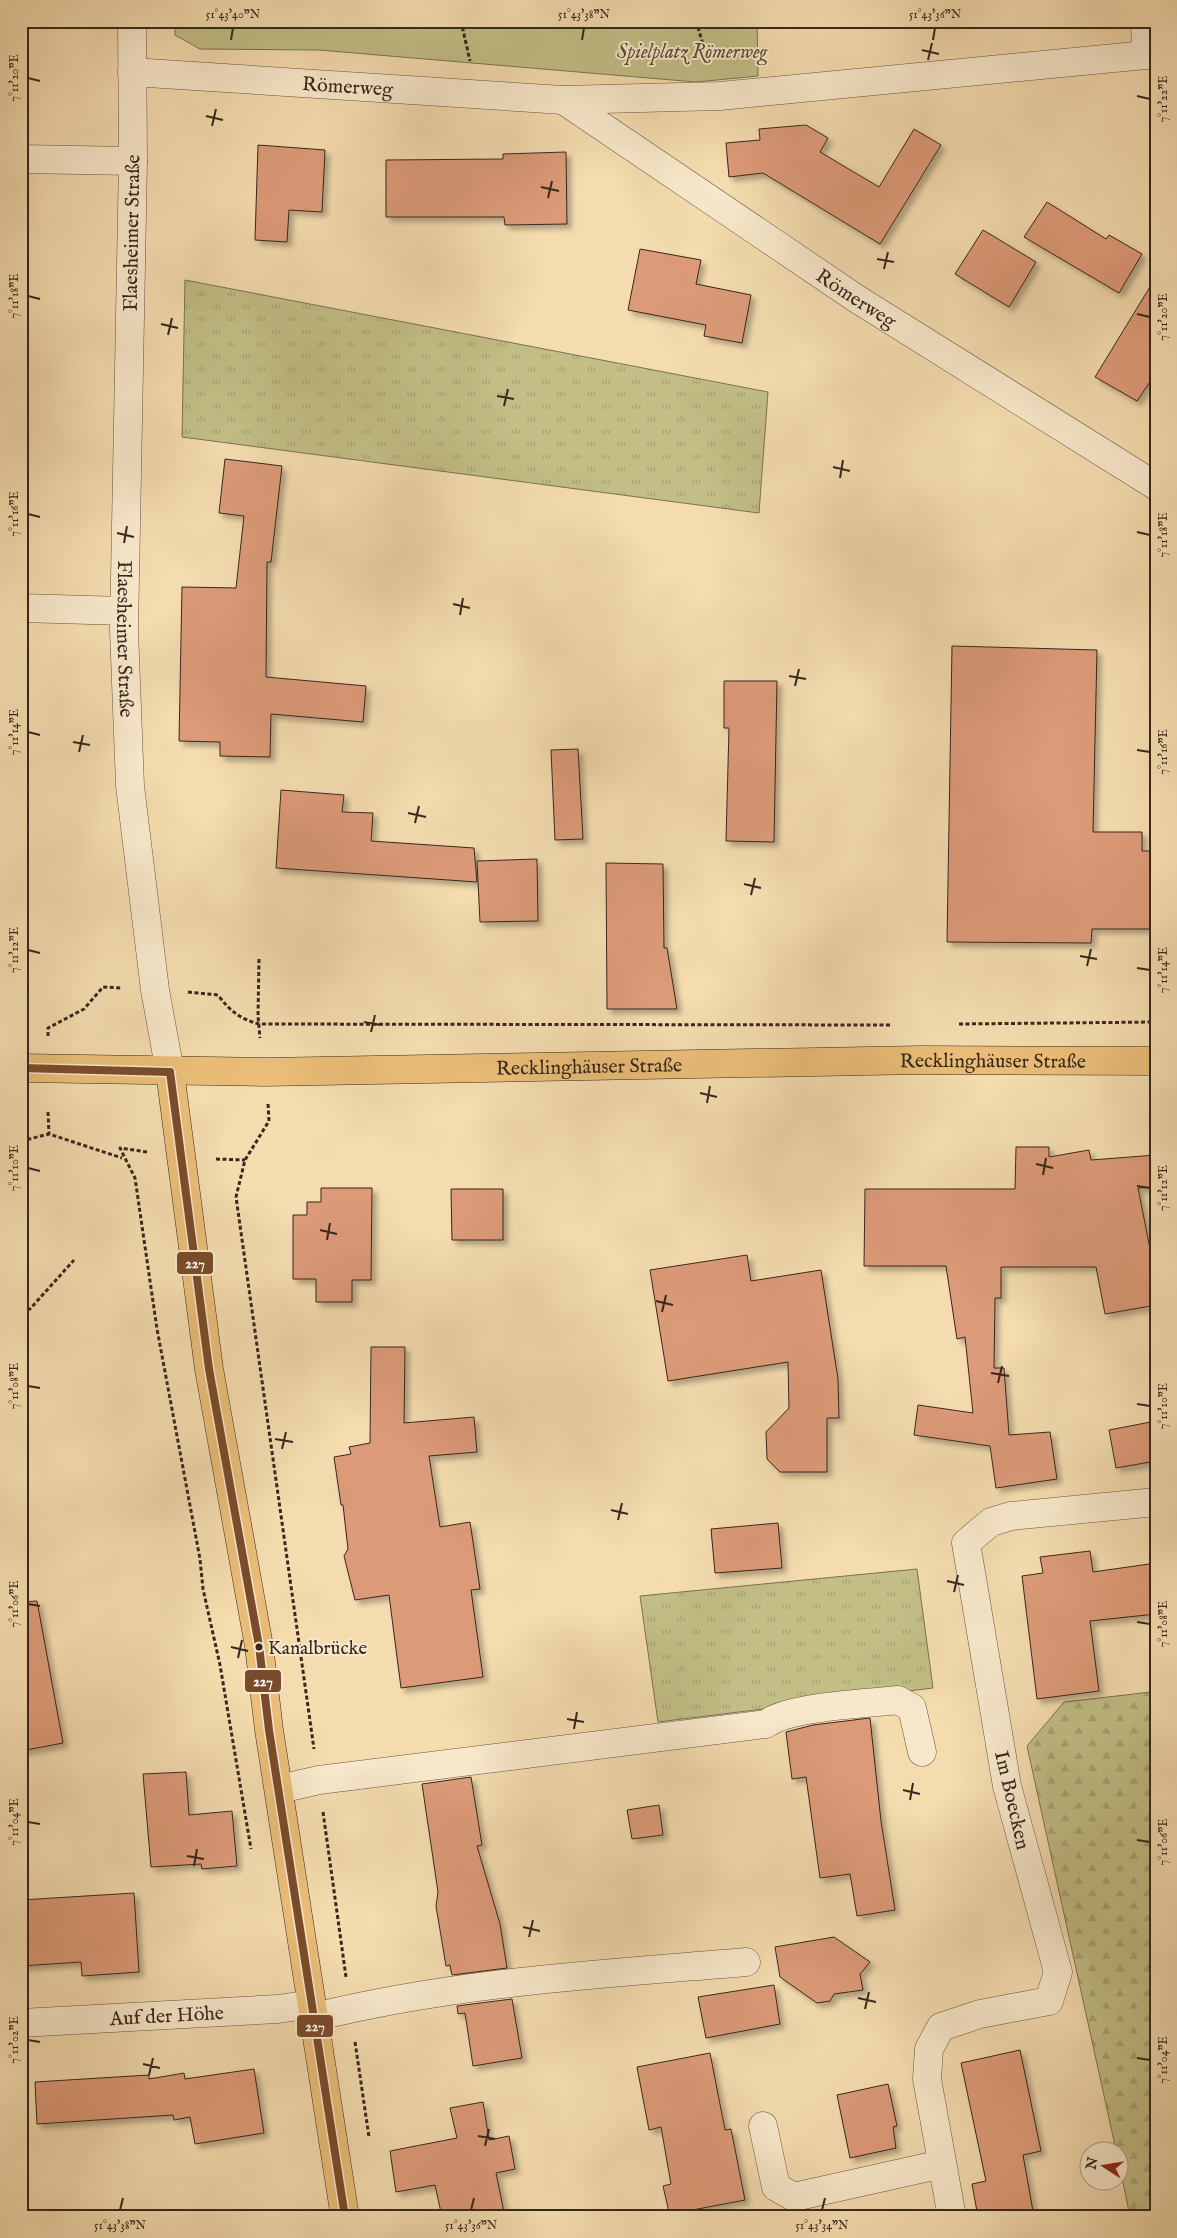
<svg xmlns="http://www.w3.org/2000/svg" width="1177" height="2238" viewBox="0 0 1177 2238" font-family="'IM FELL English',serif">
<defs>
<pattern id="grass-tufts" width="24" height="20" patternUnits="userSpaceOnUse" patternTransform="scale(1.25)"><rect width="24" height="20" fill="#c2be86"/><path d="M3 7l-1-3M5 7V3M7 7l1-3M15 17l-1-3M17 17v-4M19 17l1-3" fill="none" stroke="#a7a373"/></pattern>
<pattern id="forest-firs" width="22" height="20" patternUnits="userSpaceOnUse" patternTransform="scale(1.25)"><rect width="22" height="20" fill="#c2be86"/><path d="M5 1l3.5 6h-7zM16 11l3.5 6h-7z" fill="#a7a373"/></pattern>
<filter id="shadow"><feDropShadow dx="4.5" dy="4.5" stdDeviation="2.5" flood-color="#0004"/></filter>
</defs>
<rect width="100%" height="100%" fill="#f4dcaf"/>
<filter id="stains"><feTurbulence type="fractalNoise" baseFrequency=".004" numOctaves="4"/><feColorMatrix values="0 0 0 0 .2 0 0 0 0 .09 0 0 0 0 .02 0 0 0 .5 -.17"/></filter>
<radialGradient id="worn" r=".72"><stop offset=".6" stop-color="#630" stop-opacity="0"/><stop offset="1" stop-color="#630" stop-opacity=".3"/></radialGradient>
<g fill="url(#grass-tufts)" stroke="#7c7252">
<path d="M185,280L768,392L759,513L182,437Z"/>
<path d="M917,1569L933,1688L658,1722L640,1596Z"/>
</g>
<path fill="url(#forest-firs)" stroke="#7c7252" d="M1151,1692L1156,1694V2217H1130L1120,2167V2150H1116L1027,1746L1064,1702Z"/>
<path fill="#c2be86" stroke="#7c7252" d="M175,21H757L758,76L696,82L319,50L200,49L175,35Z"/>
<g fill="#dc9a78" stroke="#37271e" filter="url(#shadow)">
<path d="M806,125L828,138L820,152L879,187L914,129L941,145L880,244L763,173L729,177L726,143L760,140L759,129Z"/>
<path d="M258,145L325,150L322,212L289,210L287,242L255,240Z"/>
<path d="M566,152L567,224L505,225L504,217H386V160L503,159V154Z"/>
<path d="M1047,202L1106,239L1109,235L1142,254L1119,293L1024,237Z"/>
<path d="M983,230L1036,262L1009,307L955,274Z"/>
<path d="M640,249L701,260L696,284L751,295L742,343L704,336L706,325L628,310Z"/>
<path d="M1156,277V373L1137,401L1095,377Z"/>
<path d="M225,459L282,466L271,562H267L266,677L366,686L363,722L271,714L270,757L220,756V742L179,741L182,587L236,588L244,516L219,513Z"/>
<path d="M952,646L1097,650L1093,832H1142V851H1156V929H1092L1091,943L947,942Z"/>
<path d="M724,681H777L774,842L726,841L729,728H724Z"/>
<path d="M578,749L583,839L555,840L551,750Z"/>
<path d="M281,790L344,795L342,812L373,813L371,841L474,848L477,882L276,868Z"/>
<path d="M537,859L538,921L480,922L477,861Z"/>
<path d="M606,863L663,864L664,948H667L677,1009H607Z"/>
<path d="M1016,1147H1049V1157L1089,1150L1091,1160L1156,1155V1187L1138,1188L1156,1279V1305L1105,1314L1096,1267H1001V1298H995L994,1368H1004L1009,1435L1050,1432L1057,1479L996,1488L990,1446L914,1435L918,1405L973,1413L965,1337L957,1339L946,1266H864L865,1189H1015Z"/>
<path d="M321,1188H372L371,1280H352V1302H316V1279H293V1215H307V1202H321Z"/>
<path d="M451,1189H503V1240H452Z"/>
<path d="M747,1255L751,1281L821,1270L838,1379L839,1418H827V1472H780L767,1459L766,1432L789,1408L788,1362L668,1381L650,1270Z"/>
<path d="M371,1347H405L404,1423L474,1417L477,1452L429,1456L440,1527L470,1522L480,1589L471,1590L483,1677L401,1688L389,1595L355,1600L344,1556L348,1549L343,1505H341L334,1457L351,1454L349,1447L370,1443Z"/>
<path d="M1156,1421V1461L1116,1468L1109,1430Z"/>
<path d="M778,1523L782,1568L715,1573L711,1529Z"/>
<path d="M1090,1551L1093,1572L1156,1563V1614L1090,1621L1099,1691L1037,1699L1022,1576L1043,1573L1040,1557Z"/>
<path d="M37,1601L63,1743L21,1751V1602Z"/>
<path d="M870,1718L881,1821L895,1910L857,1916L850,1874L820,1878L806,1777L792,1779L786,1732L813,1725Z"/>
<path d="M186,1772L189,1815L232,1811L237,1866L202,1869L201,1864L151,1867L143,1774Z"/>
<path d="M471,1777L482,1845L477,1846L500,1924L507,1968L452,1975L450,1965L446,1966L436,1906L438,1892L422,1784Z"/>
<path d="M659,1805L663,1835L632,1839L627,1810Z"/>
<path d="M134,1893L139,1972L82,1976L81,1962L21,1966V1900Z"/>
<path d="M834,1937L870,1962L860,1974L863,1990L834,1994L830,2001L817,2003L780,1977L775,1947Z"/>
<path d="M774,1985L780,2024L706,2038L698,1997Z"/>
<path d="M512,1999L522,2058L473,2066L465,2013L458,2014L457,2006Z"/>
<path d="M1020,2050L1041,2151L1023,2155L1034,2217H978L972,2184L986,2181L961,2063Z"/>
<path d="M710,2053L725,2130L731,2129L745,2200L677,2213V2211L669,2212L663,2186L671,2184L661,2127L649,2130L637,2067Z"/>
<path d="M254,2069L264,2133L195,2144L190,2117L174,2120L173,2115L37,2124L35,2082L149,2075V2079L184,2073L185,2079Z"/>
<path d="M888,2084L897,2126L893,2127L896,2148L850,2158L837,2095Z"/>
<path d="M483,2102L489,2140L509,2136L515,2169L496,2173L505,2217H442L435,2185L396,2192L390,2151L457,2138L450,2108Z"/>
</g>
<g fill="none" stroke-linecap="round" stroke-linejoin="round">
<defs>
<g id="minor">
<path id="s1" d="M132,21L133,161L124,630L130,786L155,990L170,1072"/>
<path d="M1145,21L1146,54"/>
<path id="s2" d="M132,72L563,100L720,96L1156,54"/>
<path id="s3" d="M563,100L857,299L1156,486"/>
<path d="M21,159L133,161"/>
<path d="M21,608L124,611"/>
<path d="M280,1789L319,1780L766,1724C790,1706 866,1704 898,1700L912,1708L922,1752"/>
<path d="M315,2017C456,1982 602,1974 746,1962"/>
<path id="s4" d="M21,2023L278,2009L312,2004"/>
<path d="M763,2126L776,2187L794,2197L942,2164"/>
<path d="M952,2217L927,2079L929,2049L941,2027L980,2014L1049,2001L1058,1972L1007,1786L966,1543L991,1522L1011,1516L1156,1502"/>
</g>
<g id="major">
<path id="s5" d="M21,1068L265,1072L921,1060L1156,1061"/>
<path d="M170,1072L209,1369L259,1646L269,1730L345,2217"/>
</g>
</defs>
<use href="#minor" stroke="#665442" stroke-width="29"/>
<use href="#major" stroke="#37271e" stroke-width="29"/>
<g stroke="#37271e" stroke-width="3" stroke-dasharray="4 2.5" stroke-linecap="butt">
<path d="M461,21L470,61"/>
<path d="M696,21L709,64"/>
<path d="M259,959L258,1016L260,1038"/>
<path d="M188,992L218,995C230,1011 240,1019 259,1024L890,1025"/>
<path d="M959,1024L1156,1022"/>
<path d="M48,1036V1028L84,1009L103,987L122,988"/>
<path d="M268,1104L269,1121L245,1160L236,1197L314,1749"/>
<path d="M48,1112L49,1134"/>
<path d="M21,1141L49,1134L122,1158"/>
<path d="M147,1152L120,1148L135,1178L157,1329L200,1559L203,1589L220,1665L251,1849"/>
<path d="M216,1159L245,1160"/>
<path d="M21,1307L30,1309L74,1260"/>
<path d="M323,1812L346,1977"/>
<path d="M355,2042L369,2137"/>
</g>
<use href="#minor" stroke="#f8e8cb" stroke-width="28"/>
<use href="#major" stroke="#eabe78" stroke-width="28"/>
<defs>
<g id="bus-1">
<path d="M21,1068L170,1072"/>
<path d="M170,1072L209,1369L259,1646L269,1730L345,2217"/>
</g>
</defs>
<use href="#bus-1" stroke="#f8e8cb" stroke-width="11"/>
<use href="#bus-1" stroke="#7a4b2a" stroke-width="8"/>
</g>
<path fill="none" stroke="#37271e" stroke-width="2" d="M231,40L233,28M582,40L584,28M933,40L935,28M922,50L939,54M928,60L932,43M28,78L40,81M1137,96L1150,99M206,116L223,120M212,126L216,109M541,187L559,191M548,198L552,181M877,259L894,262M884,269L888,252M28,296L40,299M1137,314L1150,317M161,324L178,328M168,335L172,318M497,396L514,399M504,406L508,389M833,467L850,471M840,478L843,460M28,514L40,517M1137,532L1150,535M117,533L134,537M124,543L127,526M453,604L470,608M460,615L463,598M789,676L806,679M795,686L799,669M28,732L40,735M73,742L90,745M1137,750L1150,752M79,752L83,735M408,813L426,817M415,823L419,806M744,884L761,888M751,895L755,878M28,950L40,953M1080,956L1097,959M1087,966L1091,949M1137,968L1150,970M364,1022L381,1025M371,1032L375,1015M700,1093L717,1097M707,1103L710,1086M1036,1164L1053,1168M28,1168L40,1171M1043,1175L1046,1158M1137,1186L1150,1188M320,1230L337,1234M327,1240L330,1223M656,1301L673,1305M662,1312L666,1295M991,1373L1009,1376M998,1383L1002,1366M28,1386L40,1388M1137,1404L1150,1406M275,1439L293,1442M282,1449L286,1432M611,1510L628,1514M618,1520L622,1503M947,1581L964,1585M954,1592L958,1575M28,1604L40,1606M1137,1622L1150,1624M231,1647L248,1651M238,1658L242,1640M567,1719L584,1722M574,1729L577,1712M903,1790L920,1794M910,1800L913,1783M28,1822L40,1824M1137,1840L1150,1842M187,1856L204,1859M194,1866L197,1849M523,1927L540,1931M529,1937L533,1920M858,1998L876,2002M865,2009L869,1992M28,2040L40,2042M1137,2058L1150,2060M143,2064L160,2068M149,2075L153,2058M478,2136L495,2139M485,2146L489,2129M120,2210L123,2198M471,2210L474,2198M822,2210L825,2198"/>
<circle fill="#37271e" stroke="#f8e8cb" stroke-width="2" cx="259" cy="1647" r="4.5"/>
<g text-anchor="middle" stroke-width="4" stroke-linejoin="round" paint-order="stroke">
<g font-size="19" fill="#37271e" stroke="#f8e8cb" text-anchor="start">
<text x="268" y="1654">Kanalbrücke</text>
</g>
<g font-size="20" font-style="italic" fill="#5a4d38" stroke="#f8e8cb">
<text x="692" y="58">Spielplatz Römerweg</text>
</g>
<g font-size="20" fill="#37271e" stroke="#f8e8cb">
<text dy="7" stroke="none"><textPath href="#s2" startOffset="216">Römerweg</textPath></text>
<text transform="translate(131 233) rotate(-89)" y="7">Flaesheimer Straße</text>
<text dy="7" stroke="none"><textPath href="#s3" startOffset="354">Römerweg</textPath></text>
<text dy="7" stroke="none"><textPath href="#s1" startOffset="618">Flaesheimer Straße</textPath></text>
<text dy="7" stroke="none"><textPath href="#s5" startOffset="972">Recklinghäuser Straße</textPath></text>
<text dy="7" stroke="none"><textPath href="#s5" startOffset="568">Recklinghäuser Straße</textPath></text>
<text transform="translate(1013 1800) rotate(77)" y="7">Im Boecken</text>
<text dy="7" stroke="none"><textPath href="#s4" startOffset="146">Auf der Höhe</textPath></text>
</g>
</g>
<g stroke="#f8e8cb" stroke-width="2">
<rect x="176" y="1251" width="38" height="24" rx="5" fill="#7a4b2a"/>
<rect x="244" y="1669" width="38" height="24" rx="5" fill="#7a4b2a"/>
<rect x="296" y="2014" width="38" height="24" rx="5" fill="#7a4b2a"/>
</g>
<g font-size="14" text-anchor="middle" font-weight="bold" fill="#fff">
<text x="195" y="1268">227</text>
<text x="263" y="1686">227</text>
<text x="315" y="2031">227</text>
</g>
<rect width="1177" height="2238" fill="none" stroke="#f4dcaf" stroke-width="55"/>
<g transform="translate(1104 2166) rotate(282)"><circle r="24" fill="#f8e8cb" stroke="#ab9b86"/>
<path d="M0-4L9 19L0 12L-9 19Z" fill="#8f2418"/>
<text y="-8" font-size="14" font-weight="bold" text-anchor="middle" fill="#37271e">N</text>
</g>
<rect x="28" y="28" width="1122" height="2182" fill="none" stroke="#37271e" stroke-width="2"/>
<g font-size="12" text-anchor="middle" fill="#37271e">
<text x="233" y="18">51°43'40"N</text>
<text x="584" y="18">51°43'38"N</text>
<text x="935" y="18">51°43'36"N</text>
<text transform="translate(14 78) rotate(-90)" y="4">7°11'20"E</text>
<text transform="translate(1163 99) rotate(-90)" y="4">7°11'22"E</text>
<text transform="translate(14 296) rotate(-90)" y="4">7°11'18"E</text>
<text transform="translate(1163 317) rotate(-90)" y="4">7°11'20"E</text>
<text transform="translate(14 514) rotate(-90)" y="4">7°11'16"E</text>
<text transform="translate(1163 535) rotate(-90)" y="4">7°11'18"E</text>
<text transform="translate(14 732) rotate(-90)" y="4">7°11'14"E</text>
<text transform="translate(1163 752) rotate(-90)" y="4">7°11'16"E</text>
<text transform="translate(14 950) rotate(-90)" y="4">7°11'12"E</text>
<text transform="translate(1163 970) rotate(-90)" y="4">7°11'14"E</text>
<text transform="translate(14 1168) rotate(-90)" y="4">7°11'10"E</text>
<text transform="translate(1163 1188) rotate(-90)" y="4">7°11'12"E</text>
<text transform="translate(14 1386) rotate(-90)" y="4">7°11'08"E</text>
<text transform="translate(1163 1406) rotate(-90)" y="4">7°11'10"E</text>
<text transform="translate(14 1604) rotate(-90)" y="4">7°11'06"E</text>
<text transform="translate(1163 1624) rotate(-90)" y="4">7°11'08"E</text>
<text transform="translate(14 1822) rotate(-90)" y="4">7°11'04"E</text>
<text transform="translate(1163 1842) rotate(-90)" y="4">7°11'06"E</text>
<text transform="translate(14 2040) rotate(-90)" y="4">7°11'02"E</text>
<text transform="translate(1163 2060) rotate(-90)" y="4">7°11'04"E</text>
<text x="120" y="2229">51°43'38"N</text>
<text x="471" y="2229">51°43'36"N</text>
<text x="822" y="2229">51°43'34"N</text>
</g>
<rect width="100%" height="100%" filter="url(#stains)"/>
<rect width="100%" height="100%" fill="url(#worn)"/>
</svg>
